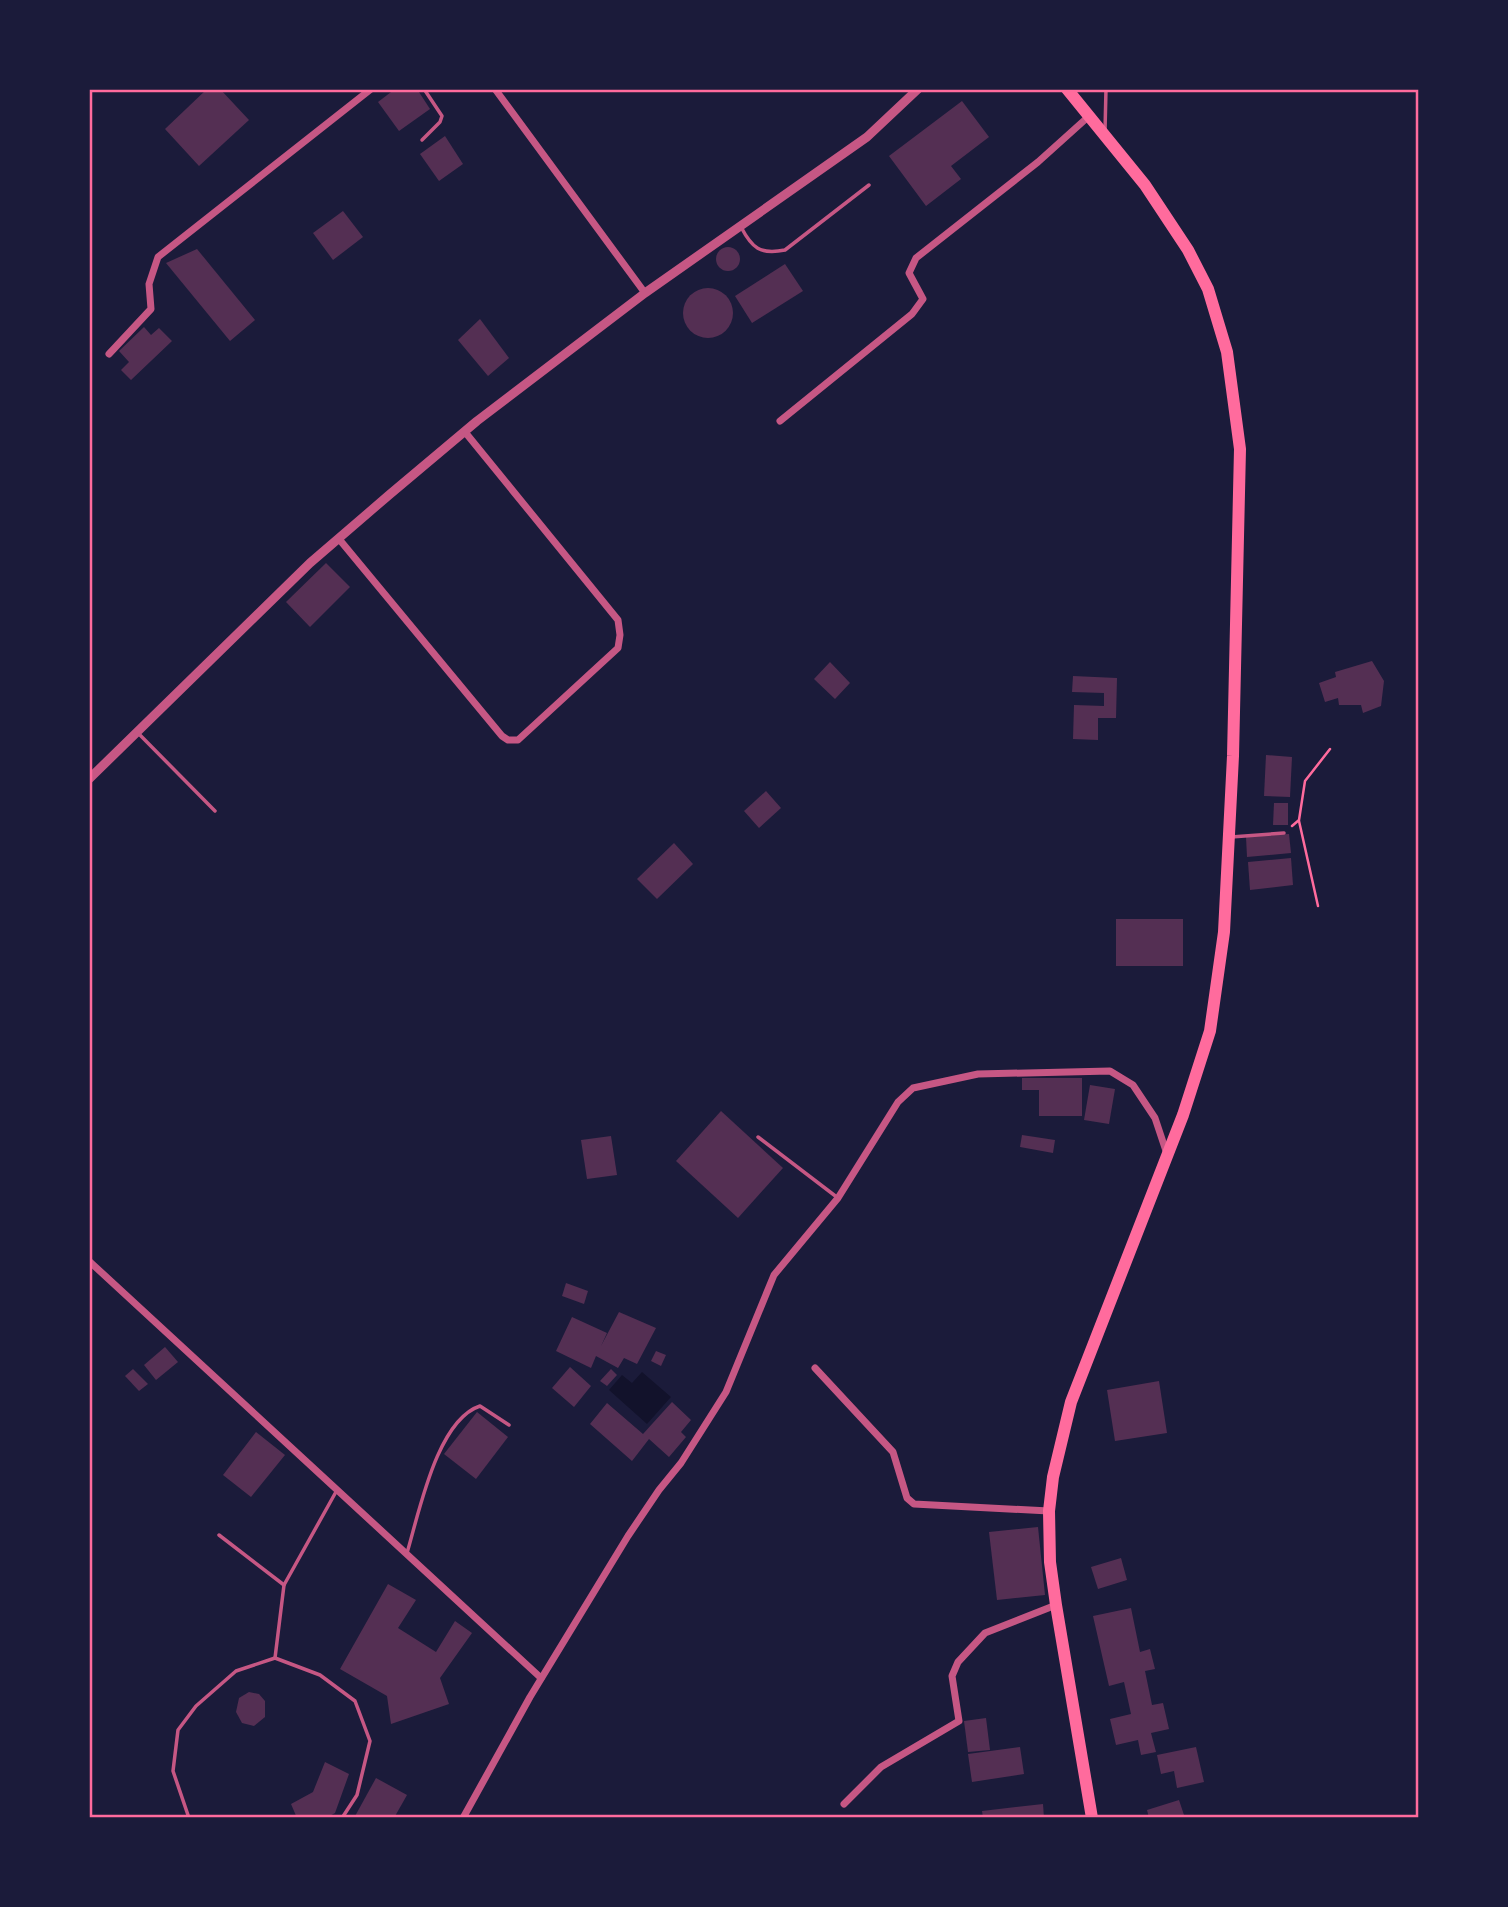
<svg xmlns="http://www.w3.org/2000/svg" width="1508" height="1907" viewBox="0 0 1508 1907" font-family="'Exo 2',sans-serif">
<rect width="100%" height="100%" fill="#1b1b3a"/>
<path fill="#12122b" d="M642,1372L671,1397L647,1424L609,1390L622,1375L632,1383Z"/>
<g fill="#542f53">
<path d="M207,89H220L249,120L199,166L165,129Z"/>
<path d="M395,89H417L430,109L399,131L378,102Z"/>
<path d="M962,101L989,137L951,166L961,179L926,206L889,156Z"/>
<path d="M445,136L463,164L439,181L420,154Z"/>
<path d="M343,211L363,237L333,260L313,233Z"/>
<circle cx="728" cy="259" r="12"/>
<path d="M197,249L255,320L230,341L166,263Z"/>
<path d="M785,264L803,291L752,323L735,296Z"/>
<circle cx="708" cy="313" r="25"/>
<path d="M480,319L509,358L488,376L458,340Z"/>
<path d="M144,327L151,335L159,328L172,341L131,380L121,370L129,362L119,351Z"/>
<path d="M326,563L350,587L310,627L286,602Z"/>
<path d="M1372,661L1384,681L1381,706L1363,713L1361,705H1339L1338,698L1325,702L1319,683L1336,677L1335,672Z"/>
<path d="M830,662L850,683L835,699L814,679Z"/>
<path d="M1073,676L1117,678L1116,718H1098V740L1073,739L1074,705L1104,706V693L1072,692Z"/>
<path d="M1266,755L1292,757L1290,797L1264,796Z"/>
<path d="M766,791L781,808L759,828L744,811Z"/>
<path d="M1274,803H1288V825H1273Z"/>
<path d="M1289,834L1291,853L1247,857L1246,837Z"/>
<path d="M674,843L693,864L657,899L637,879Z"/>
<path d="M1291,858L1293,885L1250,890L1248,862Z"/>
<rect x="1116" y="919" width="67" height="47"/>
<path d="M1022,1078H1082V1116H1039V1090H1022Z"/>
<path d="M1090,1085L1115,1089L1109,1124L1084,1120Z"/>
<path d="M721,1111L783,1168L738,1218L676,1161Z"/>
<path d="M1022,1135L1055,1140L1053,1153L1020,1147Z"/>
<path d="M611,1136L617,1175L587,1179L581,1140Z"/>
<path d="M566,1283L588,1291L584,1304L562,1296Z"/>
<path d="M619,1312L656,1328L637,1364L624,1358L618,1368L596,1356L591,1368L556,1351L572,1317L607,1333L601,1346Z"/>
<path d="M165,1347L178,1362L156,1380L144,1365Z"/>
<path d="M656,1351L666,1355L661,1366L651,1361Z"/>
<path d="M570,1367L591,1386L574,1407L552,1388Z"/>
<path d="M133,1369L148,1384L139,1391L125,1376Z"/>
<path d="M611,1369L617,1375L607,1386L600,1381Z"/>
<path d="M1159,1381L1167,1433L1115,1441L1107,1390Z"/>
<path d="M672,1402L691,1420L681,1432L686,1437L669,1457L649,1439L632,1461L590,1424L607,1403L643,1434Z"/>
<path d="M477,1412L508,1437L476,1479L444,1454Z"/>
<path d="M256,1432L285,1455L251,1497L223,1475Z"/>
<path d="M1038,1527L1045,1595L997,1600L989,1532Z"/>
<path d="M1121,1558L1127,1580L1098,1589L1091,1567Z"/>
<path d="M388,1584L416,1600L398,1628L436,1652L455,1621L472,1633L440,1678L449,1704L391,1724L387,1696L340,1669Z"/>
<path d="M1131,1608L1140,1652L1150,1649L1155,1669L1145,1671L1152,1705L1163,1703L1169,1729L1151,1733L1156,1752L1141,1755L1138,1740L1116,1745L1110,1719L1131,1714L1124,1682L1109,1686L1093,1616Z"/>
<path d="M249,1692L259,1694L265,1701V1717L254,1726L242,1723L236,1712L239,1698Z"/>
<path d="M986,1718L990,1750L968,1752L964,1721Z"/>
<path d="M1020,1747L1024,1774L972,1782L968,1754Z"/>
<path d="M1196,1747L1204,1782L1177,1788L1174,1771L1161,1774L1157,1755Z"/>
<path d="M325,1762L349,1774L335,1813L326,1818H297L291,1804L313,1792Z"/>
<path d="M376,1778L407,1795L394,1818H354Z"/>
<path d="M1179,1800L1185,1818H1149L1147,1810Z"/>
<path d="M1043,1804L1044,1818H983L982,1811Z"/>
</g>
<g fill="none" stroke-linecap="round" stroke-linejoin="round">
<g stroke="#ff6b9d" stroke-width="2.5">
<path d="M1299,821L1318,906"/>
<path d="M1292,826L1299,820L1305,781L1330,749"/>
</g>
<g stroke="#c65784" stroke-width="3.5">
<path d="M1105,131L1106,89"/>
<path d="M422,140L440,122L442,116L424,89"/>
<path d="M741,227C752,248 760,255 785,250L869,185"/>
<path d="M138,733L215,811"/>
<path d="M1231,837L1284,833"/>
<path d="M758,1137L838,1198"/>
<path d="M219,1535L284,1585L275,1658"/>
<path d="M407,1553C419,1513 437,1420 480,1406L509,1425"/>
<path d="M284,1585L337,1490"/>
<path d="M189,1818L173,1771L178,1730L196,1706L236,1671L275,1658L320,1675L355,1701L370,1741L357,1795L342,1818"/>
</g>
<g stroke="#c65784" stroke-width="7">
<path d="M495,89L645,293"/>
<path d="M109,354L151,309L149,284L158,257L371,89"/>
<path d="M780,421L912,314L923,299L909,273L916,258L1038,162L1088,117"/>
<path d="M339,539L502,736L508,740H518L618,648L620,635L618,620L465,432"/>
<path d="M89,1261L541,1678"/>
<path d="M815,1368L893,1452L907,1498L914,1504L1049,1511"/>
<path d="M844,1804L881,1767L959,1721L952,1676L958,1662L985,1633L1056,1605"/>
<path d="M463,1818L530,1697L628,1536L659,1490L681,1463L726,1392L774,1275L838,1198L898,1102L913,1088L978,1074L1110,1071L1133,1085L1155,1118L1167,1154"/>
</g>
<path stroke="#c65784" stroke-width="9" d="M89,779L310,563L389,495L477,421L645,293L867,137L918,89"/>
<path stroke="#ff6b9d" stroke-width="12" d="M1067,89L1145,185L1188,250L1208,289L1227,352L1240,449L1233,756L1224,932L1210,1031L1183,1115L1071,1402L1053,1477L1049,1511L1050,1562L1056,1605L1092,1818"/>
</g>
<rect width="1508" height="1907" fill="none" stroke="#1b1b3a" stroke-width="182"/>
<rect x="91" y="91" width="1326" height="1725" fill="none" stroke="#ff6b9d" stroke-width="2.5"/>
</svg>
